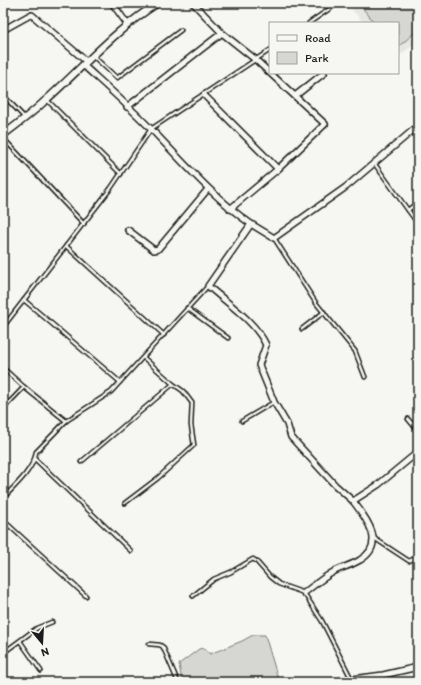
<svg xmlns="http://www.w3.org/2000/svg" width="421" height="685" viewBox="0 0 421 685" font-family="Itim,sans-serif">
<rect width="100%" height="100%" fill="#f6f6f2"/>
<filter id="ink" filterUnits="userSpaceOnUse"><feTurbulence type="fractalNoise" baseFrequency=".025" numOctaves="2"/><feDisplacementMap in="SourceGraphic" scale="8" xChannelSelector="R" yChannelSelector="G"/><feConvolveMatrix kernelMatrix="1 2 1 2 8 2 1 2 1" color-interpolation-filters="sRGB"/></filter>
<g filter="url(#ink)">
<path fill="#e6e6e2" d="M348,3H418V41L398,57V23H364L347,4Z"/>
<g fill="#d6d6d2" stroke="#797977">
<path d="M361,3H416L418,5V30L398,47V23H375L359,4Z"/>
<path d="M253,635H265L279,682H182L179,664L199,649L203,648L210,654L242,641Z"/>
</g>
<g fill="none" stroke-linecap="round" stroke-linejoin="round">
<defs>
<g id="service">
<path d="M309,23L338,3"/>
<path d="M93,56L117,78L181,30"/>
<path d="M3,95L25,118"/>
<path d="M47,100L121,174"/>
<path d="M3,138L84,224"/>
<path d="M374,163L418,224"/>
<path d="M408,210L418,202"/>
<path d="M274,238L316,303L355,351L365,377"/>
<path d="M66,246L164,335"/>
<path d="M24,300L120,382"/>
<path d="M187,308L228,338"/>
<path d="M3,327L111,188L151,129L270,50"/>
<path d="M302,329L324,312"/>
<path d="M3,368L24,387L3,409"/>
<path d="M24,387L66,421"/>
<path d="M408,419L418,431"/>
<path d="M242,421L274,402"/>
<path d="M35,459L131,551"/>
<path d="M81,462L173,384L144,358"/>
<path d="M3,498C15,486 34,469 36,452L66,421L111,392L207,287"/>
<path d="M125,503L158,478L194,445L191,425L192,403L183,391L173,384"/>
<path d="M3,520L86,596"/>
<path d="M374,538L409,561L418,557"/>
<path d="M193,596L214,579L231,572L253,559L256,561L270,577L279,584L304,593L322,621L351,678"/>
<path d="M20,641L41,671"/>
<path d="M149,644L160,645L163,647L178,682"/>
<path d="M3,653L37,628L52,622"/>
</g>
<g id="minor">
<path d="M112,3L128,25"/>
<path d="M193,3L222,33L256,60L325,124L278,169L230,209"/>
<path d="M3,30L30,15H32L86,61"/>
<path d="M83,65C106,86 130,107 152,130C184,163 213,197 251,224L208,286C227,303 255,321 266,345L259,365L274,402L287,424L291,437L335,485L353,501"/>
<path d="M204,95L278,169"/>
<path d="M295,96L324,73"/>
<path d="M127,107L222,33"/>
<path d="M251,224L274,238L346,187L418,126"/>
<path d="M128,230L154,250L158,249L208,189"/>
<path d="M304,593C314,585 324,577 335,571C343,567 352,565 360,560C387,544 366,518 353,501L378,485L418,452"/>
<path d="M330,682L383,675L418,667"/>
</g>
<path id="tertiary" d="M3,135C18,124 32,113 46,100C83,67 116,29 158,3"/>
</defs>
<use href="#service" stroke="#1c1c1c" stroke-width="5.5"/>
<use href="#minor" stroke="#1c1c1c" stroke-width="8"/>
<use href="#tertiary" stroke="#1c1c1c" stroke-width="9"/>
<use href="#service" stroke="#f6f6f2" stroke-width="2.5"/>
<use href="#minor" stroke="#f6f6f2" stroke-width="5"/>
<use href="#tertiary" stroke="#f6f6f2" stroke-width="6"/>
</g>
</g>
<rect width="421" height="685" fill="none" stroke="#f6f6f2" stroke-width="16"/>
<rect x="8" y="8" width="405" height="669" fill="none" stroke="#1c1c1c" stroke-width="1.5" filter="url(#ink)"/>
<rect x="269" y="22" width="130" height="52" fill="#f6f6f2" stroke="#9f9f9c"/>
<rect x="277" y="35" width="20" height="6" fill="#f6f6f2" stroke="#9f9f9c"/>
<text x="305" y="42" font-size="12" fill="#1c1c1c">Road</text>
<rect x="277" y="52" width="20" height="12" fill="#d6d6d2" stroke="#9f9f9c"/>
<text x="305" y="62" font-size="12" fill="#1c1c1c">Park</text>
<g transform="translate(42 643) rotate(162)" stroke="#f6f6f2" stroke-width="3" paint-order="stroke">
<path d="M0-3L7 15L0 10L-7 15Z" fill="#1c1c1c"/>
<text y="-6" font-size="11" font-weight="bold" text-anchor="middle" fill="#1c1c1c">N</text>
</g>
</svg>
